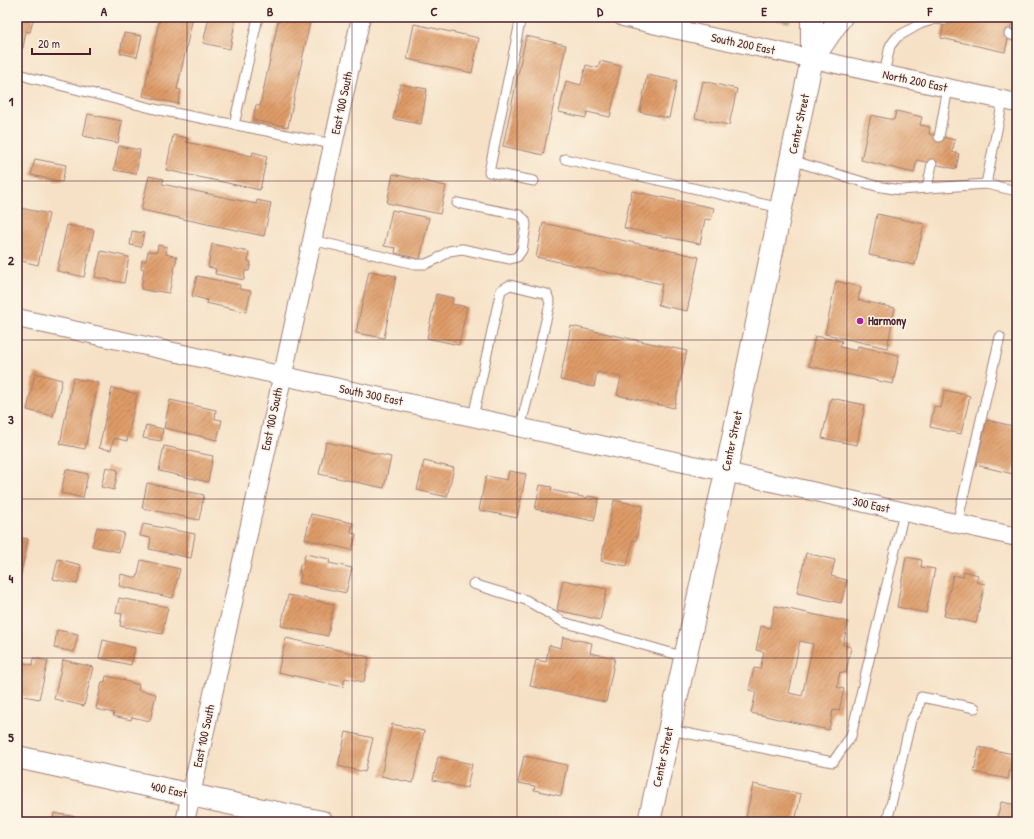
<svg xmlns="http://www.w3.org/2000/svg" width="1034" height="839" viewBox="0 0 1034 839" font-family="'Patrick Hand',sans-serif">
<defs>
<pattern id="grass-dots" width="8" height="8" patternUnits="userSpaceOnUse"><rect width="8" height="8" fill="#b9d67c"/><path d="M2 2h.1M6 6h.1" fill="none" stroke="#a1b76b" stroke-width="1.8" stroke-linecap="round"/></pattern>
<pattern id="building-hatch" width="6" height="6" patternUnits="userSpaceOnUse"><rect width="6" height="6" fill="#de9b68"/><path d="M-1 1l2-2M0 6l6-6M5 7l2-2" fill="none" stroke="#b67e56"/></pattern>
</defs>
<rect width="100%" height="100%" fill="#fcf5e5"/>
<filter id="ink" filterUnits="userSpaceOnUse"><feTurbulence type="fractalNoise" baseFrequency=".025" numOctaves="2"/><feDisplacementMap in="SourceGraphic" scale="8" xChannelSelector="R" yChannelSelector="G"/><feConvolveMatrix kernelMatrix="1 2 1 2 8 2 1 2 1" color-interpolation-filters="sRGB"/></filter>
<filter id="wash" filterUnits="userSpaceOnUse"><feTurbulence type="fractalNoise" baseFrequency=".012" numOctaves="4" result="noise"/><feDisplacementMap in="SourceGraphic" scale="16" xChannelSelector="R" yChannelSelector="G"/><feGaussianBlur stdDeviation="0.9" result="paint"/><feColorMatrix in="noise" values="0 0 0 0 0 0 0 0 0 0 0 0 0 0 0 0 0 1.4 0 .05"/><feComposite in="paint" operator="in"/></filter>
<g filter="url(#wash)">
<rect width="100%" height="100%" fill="#f6e1c6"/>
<path fill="url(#grass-dots)" stroke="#827a54" d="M763,17H790L789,22Z"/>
<g id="blocks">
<g fill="url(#building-hatch)" fill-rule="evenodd">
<path d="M17,17H34L30,32L26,31L23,48L17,47Z"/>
<path d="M160,17H193L177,89L181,90L178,104L143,96Z"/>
<path d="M209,17H236L230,49L203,43Z"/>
<path d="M279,17H311L288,127L253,120L256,105L260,106Z"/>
<path d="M945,17H1013L1005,52L941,38Z"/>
<path d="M414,24L479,38L472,73L407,59Z"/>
<path d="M124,33L142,36L137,57L120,53Z"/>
<path d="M526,36L566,45L543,155L503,146Z"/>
<path d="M600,61L621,66L610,117L587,112L586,118L559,112L566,81L581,85L586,65L598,68Z"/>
<path d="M647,75L677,81L669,118L640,112Z"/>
<path d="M703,81L737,89L729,125L695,118Z"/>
<path d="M400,84L427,89L421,124L393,119Z"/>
<path d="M896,111L922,117L920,125L930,127L929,134L955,140L952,152L959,154L956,169L917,160L914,173L861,160L871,115L894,120Z"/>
<path d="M88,114L122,121L118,143L83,136Z"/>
<path d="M173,135L187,138L186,142L252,156L253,152L267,156L260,190L166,170Z"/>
<path d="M119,146L140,150L136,174L114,170Z"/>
<path d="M35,159L66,165L62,182L31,175Z"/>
<path d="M393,174L446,186L440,214L387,203Z"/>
<path d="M149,176L164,179L162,184L256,204L257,200L271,203L264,236L141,210Z"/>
<path d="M632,191L714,208L711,220L705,219L700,244L624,228Z"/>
<path d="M20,208L49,214L38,265L17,260V224Z"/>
<path d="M392,210L429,218L420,259L395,253L396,248L384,246Z"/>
<path d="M877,214L924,224L915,265L869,255Z"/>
<path d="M543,223L699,257L687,311L658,305L662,284L536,257Z"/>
<path d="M67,225L94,230L84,277L57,271Z"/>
<path d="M132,231L144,233L141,247L130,245Z"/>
<path d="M212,244L249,252L248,261L251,262L249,271H245L244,280L215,274L216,269L208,267Z"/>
<path d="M158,245L167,247L166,254L177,257L169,293L156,291L155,292L141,289L144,269L141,268L142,260L146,261L148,251L157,252Z"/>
<path d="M101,251L129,257L124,283L95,277Z"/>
<path d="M369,271L396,276L384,338L356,333Z"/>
<path d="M197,276L240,285L239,289L251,291L246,312L206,303L207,300L192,296Z"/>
<path d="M836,281L861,287L858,300L895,308L887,348L825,334Z"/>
<path d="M436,294L453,298L452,304L467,307L459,345L427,338Z"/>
<path d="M571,326L687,351L674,408L617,395L621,377L597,372L594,387L560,380Z"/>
<path d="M815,336L842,341L840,347L857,351L858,346L899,355L893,384L809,366Z"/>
<path d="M35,373L62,380L53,416L27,410Z"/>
<path d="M73,378L98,383L85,449L60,444Z"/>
<path d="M112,388L137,394L127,441L114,438L111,450L99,448Z"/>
<path d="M945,390L970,396L961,434L930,427L934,406L941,408Z"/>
<path d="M831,398L865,405L857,445L822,438Z"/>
<path d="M170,400L216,410L215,419L222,420L217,440L164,428Z"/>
<path d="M987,420L1017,427V458L1013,474L976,465Z"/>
<path d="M146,425L163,429L161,441L143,438Z"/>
<path d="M326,442L391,457L384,488L319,474Z"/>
<path d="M164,446L213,456L208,482L159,471Z"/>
<path d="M424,461L454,468L447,497L417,490Z"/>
<path d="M106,467L118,470L114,490L101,487Z"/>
<path d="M66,469L88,474L83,498L61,493Z"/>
<path d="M509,471L526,474L517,518L479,510L486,476L507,480Z"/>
<path d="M147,483L204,495L199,520L142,508Z"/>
<path d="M540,485L552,487L551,490L587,498L588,496L599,498L594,521L535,509Z"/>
<path d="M614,500L643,506L636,541L633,540L627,566L601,561Z"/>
<path d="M311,514L353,523L351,533L356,534L352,550L305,539Z"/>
<path d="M143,524L195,534L191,558L149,549L151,538L140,536Z"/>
<path d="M97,527L124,533L119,552L92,546Z"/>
<path d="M17,537L28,539L18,588H17Z"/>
<path d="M806,553L835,560L831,576L847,580L841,603L797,593Z"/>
<path d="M305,554L330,559L329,563L352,568L346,593L299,583L301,574L299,573L300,564H303Z"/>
<path d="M906,557L922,560L921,567L935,569L926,613L897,607Z"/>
<path d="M58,559L81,565L77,584L53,579Z"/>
<path d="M141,560L180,569L173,598L119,586L121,574L137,578Z"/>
<path d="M964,571L978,575L976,582L985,584L976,623L944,616L953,575L963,577Z"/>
<path d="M563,580L607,589L600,620L557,610Z"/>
<path d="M288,595L334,604L328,636L281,626Z"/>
<path d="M119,598L168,607L162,634L120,626L122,614L116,613Z"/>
<path d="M775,606L848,622L843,645L851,647L846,673L840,672L837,687L844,689L839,711L833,710L829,730L751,713L756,692L749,690L754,668L760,669L764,652L756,650L761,626L770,628ZM800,641L813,644L802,696L789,693Z"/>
<path d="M57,630L78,634L74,652L54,648Z"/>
<path d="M563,637L592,643L590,653L615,658L606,702L530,686L536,660L546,662L549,645L561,648Z"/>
<path d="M286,638L369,657L364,682L345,678L343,687L278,672Z"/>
<path d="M103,640L135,648L131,665L99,658Z"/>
<path d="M34,658L48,661L39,699L19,695L22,684L17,683V661L33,665Z"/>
<path d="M63,660L93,667L84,706L54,699Z"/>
<path d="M106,676L125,680V681L139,685L138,690L156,694L150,721L132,717L131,720L113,716L114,713L96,709L102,682H105Z"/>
<path d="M392,724L424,731L413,783L381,776Z"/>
<path d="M346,732L373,738L365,772L338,766Z"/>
<path d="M979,747L1013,754L1008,779L974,772Z"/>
<path d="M524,756L567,765L561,796L534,790L535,786L518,783Z"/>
<path d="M438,757L472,764L467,788L433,780Z"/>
<path d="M753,784L801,794L795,822H745Z"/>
<path d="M1001,802L1017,805V822H996Z"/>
<path d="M17,805L20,806L18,818H17Z"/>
<path d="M54,813L76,817L75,822H51V819H53Z"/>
</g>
</g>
</g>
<g filter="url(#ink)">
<use href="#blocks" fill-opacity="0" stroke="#a08078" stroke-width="1"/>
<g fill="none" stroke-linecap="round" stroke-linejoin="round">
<defs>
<g id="service">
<path d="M521,17L489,172L534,181"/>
<path d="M1009,34L1017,37"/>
<path d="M17,73L31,78L159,110L333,144"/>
<path d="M884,74L890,46L897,37L920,24L935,19L945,20"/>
<path d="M1003,100L986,184L1017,191"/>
<path d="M234,125L258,17"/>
<path d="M939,137L948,88"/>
<path d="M565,159L781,208"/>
<path d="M791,160L876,186L900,190L986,184"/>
<path d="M927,188L932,164"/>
<path d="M312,240L415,264H426L437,259L449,251L462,249L510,259L517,257L522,250L526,225L525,220L519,215L457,203"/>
<path d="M473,417L501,290L510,285L547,294L550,303L529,393L520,428"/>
<path d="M957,524L1000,337"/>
<path d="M473,584L526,600L563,622L685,657"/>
<path d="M670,730L833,762L851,736L904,512"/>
<path d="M887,822L911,720L918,710L921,697L975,708"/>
</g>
<g id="minor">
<path d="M623,17L674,29L1017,103"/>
<path d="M17,318L771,482L1017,537"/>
<path d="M185,822L361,17"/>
</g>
<g id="tertiary">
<path d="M812,59L841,17"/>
<path d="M17,757L228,803L322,822"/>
<path d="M649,822L726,472L812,59V17"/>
</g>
</defs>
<use href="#service" stroke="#a08078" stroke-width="11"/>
<use href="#minor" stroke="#a08078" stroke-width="20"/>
<use href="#tertiary" stroke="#a08078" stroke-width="24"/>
<use href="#service" stroke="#fff" stroke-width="9"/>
<use href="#minor" stroke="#fff" stroke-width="18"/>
<use href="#tertiary" stroke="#fff" stroke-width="22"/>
</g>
</g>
<path fill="none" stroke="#4a1f2b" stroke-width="1" stroke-opacity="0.55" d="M187,17V822M352,17V822M517,17V822M682,17V822M847,17V822M17,181H1017M17,340H1017M17,499H1017M17,658H1017"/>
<circle fill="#b5179e" stroke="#fcf5e5" stroke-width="1.5" cx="860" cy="321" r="4"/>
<g text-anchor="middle" stroke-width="3" stroke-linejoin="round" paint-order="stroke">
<g font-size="12" fill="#4a1f2b" stroke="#fcf5e5">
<text transform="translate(743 44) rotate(12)" y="4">South 200 East</text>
<text transform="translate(915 81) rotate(12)" y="4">North 200 East</text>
<text transform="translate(342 103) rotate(-78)" y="4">East 100 South</text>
<text transform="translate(799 124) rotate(-78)" y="4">Center Street</text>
<text transform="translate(371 395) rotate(12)" y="4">South 300 East</text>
<text transform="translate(272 419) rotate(-78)" y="4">East 100 South</text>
<text transform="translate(732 441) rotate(-78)" y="4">Center Street</text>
<text transform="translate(871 505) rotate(12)" y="4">300 East</text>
<text transform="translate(204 736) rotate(-78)" y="4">East 100 South</text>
<text transform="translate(663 757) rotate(-78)" y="4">Center Street</text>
<text transform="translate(169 790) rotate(12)" y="4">400 East</text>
</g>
<g font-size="12" font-weight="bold" fill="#4a1f2b" stroke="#fcf5e5" text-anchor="start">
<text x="868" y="325">Harmony</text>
</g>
</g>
<rect width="1034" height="839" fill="none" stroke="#fcf5e5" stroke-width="44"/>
<path d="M32 48v6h58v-6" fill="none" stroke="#4a1f2b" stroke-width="2"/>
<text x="38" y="48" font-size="12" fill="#4a1f2b" stroke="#fcf5e5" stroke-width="3" paint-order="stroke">20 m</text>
<rect x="22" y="22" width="990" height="795" fill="none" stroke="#4a1f2b" stroke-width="1.5"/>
<g font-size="13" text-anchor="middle" font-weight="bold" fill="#4a1f2b">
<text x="104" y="16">A</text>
<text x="270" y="16">B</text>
<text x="434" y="16">C</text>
<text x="600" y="16">D</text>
<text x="764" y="16">E</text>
<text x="930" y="16">F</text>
<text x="11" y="106">1</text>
<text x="11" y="265">2</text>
<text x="11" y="424">3</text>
<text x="11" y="583">4</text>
<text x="11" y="742">5</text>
</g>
</svg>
